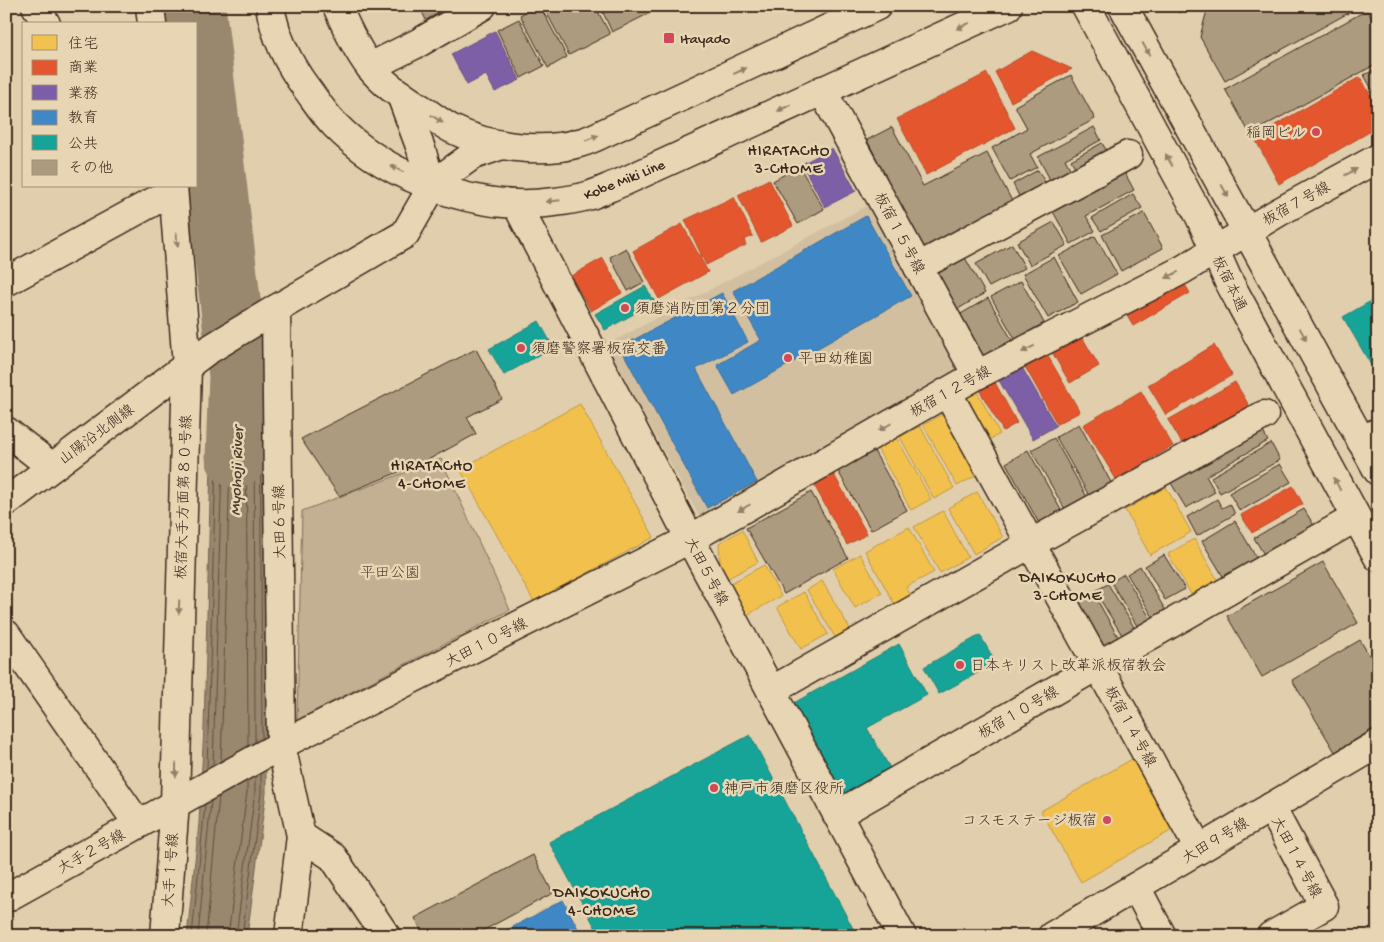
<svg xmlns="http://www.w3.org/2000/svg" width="1384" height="942" viewBox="0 0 1384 942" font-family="'Gochi Hand','Klee One',sans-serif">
<rect width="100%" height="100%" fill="#e1cead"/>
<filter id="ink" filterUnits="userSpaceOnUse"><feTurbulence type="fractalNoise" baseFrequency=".02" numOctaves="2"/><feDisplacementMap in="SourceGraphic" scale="10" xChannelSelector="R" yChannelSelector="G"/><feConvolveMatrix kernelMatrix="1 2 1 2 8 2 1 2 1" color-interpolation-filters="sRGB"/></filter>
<g filter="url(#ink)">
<path fill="#d1bfa0" d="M874,202L969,372L700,518L606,345Z"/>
<path fill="#c3b093" stroke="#7f6d58" d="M441,459L510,610L297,720L302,511Z"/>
<path fill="#99876e" stroke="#73624e" d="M265,353L266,793L247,936H187L199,823L204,727L213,390Z"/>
<g fill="#f2c14e" stroke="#bb9440">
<path d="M975,388L1000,434L985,442L959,396Z"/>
<path d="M580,404L654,537L534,602L460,469Z"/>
<path d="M943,414L977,475L957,486L923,425Z"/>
<path d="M920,426L954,488L934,499L900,437Z"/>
<path d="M897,438L931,499L911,510L877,448Z"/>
<path d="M1166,487L1191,532L1150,555L1125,510Z"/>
<path d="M977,492L1003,537L974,554L948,508Z"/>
<path d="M943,511L968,557L940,573L914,527Z"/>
<path d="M909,527L934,572L906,587L912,598L896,607L865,551Z"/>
<path d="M742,530L758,562L721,582L719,543Z"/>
<path d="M1194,539L1221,586L1195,601L1168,554Z"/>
<path d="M860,554L882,593L855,608L833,569Z"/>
<path d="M764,565L781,596L740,619L722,588Z"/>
<path d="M822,581L853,634L838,642L807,590Z"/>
<path d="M804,592L828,634L801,649L777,607Z"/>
<path d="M1134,758L1174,829L1081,882L1041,811Z"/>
</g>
<g fill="#e4572e" stroke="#b14a29">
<path d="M1032,51L1072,69L1011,102L995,72Z"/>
<path d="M987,73L1015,128L926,175L897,119Z"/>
<path d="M1360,77L1378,108V127L1279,184L1254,137Z"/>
<path d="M769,179L793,226L761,242L738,195Z"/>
<path d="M734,197L753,236L744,240L746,245L706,265L685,220Z"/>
<path d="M682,224L708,272L659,299L633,251Z"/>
<path d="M603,258L622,293L591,311L571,276Z"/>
<path d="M1180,276L1190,293L1133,326L1123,309Z"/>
<path d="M1078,330L1099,366L1070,383L1049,347Z"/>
<path d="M1214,345L1232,375L1166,415L1148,385Z"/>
<path d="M1045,351L1080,412L1057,424L1023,363Z"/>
<path d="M992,377L1017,423L1003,431L977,386Z"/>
<path d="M1235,382L1253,412L1186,450L1168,420Z"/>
<path d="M1141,391L1173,446L1116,479L1083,425Z"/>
<path d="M833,473L867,534L847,545L813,483Z"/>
<path d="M1293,486L1303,504L1252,533L1241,515Z"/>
</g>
<g fill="#7b5ea7" stroke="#684e7e">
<path d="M495,31L520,80L495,92L486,75L467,85L451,54Z"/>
<path d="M832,148L856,191L825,207L802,164Z"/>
<path d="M1020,364L1056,426L1033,439L997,377Z"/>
</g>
<g fill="#3f88c5" stroke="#3e6c93">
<path d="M866,216L911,296L734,395L717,365L761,340L733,291Z"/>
<path d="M722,293L748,342L696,369L757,482L707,508L620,347Z"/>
<path d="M563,900L582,936H496Z"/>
</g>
<g fill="#17a398" stroke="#227f73">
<path d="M645,286L655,302L605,330L595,314Z"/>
<path d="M1378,297V361L1371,365L1343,317Z"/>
<path d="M539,321L553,347L504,375L489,349Z"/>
<path d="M980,635L996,663L939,694L924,667Z"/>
<path d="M899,644L927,695L867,728L890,768L842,795L792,704Z"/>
<path d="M750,735L857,936H600L549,842Z"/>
</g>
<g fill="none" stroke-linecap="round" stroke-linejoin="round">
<g stroke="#614f3e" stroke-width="1">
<path d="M221,761L232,401L244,392L246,395L248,746"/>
<path d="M213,766L224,397L251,377L254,380L255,742"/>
<path d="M207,769L218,394L257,365L260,368L262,739"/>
<path d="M192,936L205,805"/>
<path d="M198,936L211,801"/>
<path d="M206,936L219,797"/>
<path d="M228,936L247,792V781"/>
<path d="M236,936L255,792V777"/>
<path d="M242,936L261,793V773"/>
</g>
<path stroke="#99876e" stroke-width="61" d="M195,6L239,375L236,457"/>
</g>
<g fill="#ad9b80" stroke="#3b2a1e">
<path d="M419,6H451L426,20Z"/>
<path d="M537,6H540L567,57L548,68L520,15Z"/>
<path d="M543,6H595L610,34L569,55Z"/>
<path d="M600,6H649L652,12L612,32Z"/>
<path d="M1175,6H1190V7L1179,13Z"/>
<path d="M1208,6H1361L1225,81L1200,37Z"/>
<path d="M1367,10L1378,29V63L1250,134L1225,89Z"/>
<path d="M519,19L544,66L521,78L497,30Z"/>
<path d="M1378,68V100L1364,75Z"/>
<path d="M1071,75L1095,119L1030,154L1037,167L1010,181L992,148L1027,128L1015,106Z"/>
<path d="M892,127L923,186L987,153L1014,205L924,251L867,140Z"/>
<path d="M1094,127L1101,140L1065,159L1074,176L1054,187L1038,157Z"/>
<path d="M1102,143L1110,157L1079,174L1071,160Z"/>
<path d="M799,166L824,209L798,224L773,181Z"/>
<path d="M1122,168L1134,190L1086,216L1095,231L1071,244L1051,208Z"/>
<path d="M1038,170L1048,187L1022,202L1013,184Z"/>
<path d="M1133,194L1142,208L1101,231L1092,218Z"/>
<path d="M1144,213L1163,248L1121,271L1102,235Z"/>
<path d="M1054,222L1067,245L1030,265L1017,242Z"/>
<path d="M1095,236L1117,274L1081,294L1059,256Z"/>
<path d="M1012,244L1025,268L989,287L976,264Z"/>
<path d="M626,248L644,282L628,291L610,257Z"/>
<path d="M964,256L985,293L953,312L931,275Z"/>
<path d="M1054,257L1078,302L1048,318L1023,274Z"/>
<path d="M1021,281L1044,323L1015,339L991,297Z"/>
<path d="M988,298L1012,340L983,357L959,315Z"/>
<path d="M476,349L502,399L467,417L476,434L424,462L339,496L301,439Z"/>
<path d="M1079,424L1113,486L1091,499L1056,437Z"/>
<path d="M1260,426L1268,441L1206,476L1215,492L1186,508L1168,478Z"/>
<path d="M1054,438L1088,499L1066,511L1031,450Z"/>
<path d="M1271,443L1280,460L1220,493L1211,477Z"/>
<path d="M1028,450L1062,512L1040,525L1006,463Z"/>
<path d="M874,451L907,510L871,530L838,471Z"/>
<path d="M1280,464L1291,482L1240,511L1229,493Z"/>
<path d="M811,492L848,558L784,594L746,528Z"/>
<path d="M1217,499L1222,508L1230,504L1235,514L1197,536L1187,517Z"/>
<path d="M1304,509L1318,532L1268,561L1254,538Z"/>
<path d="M1235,521L1260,564L1227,583L1202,541Z"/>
<path d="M1164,555L1185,589L1165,600L1145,566Z"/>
<path d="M1323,562L1358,623L1262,677L1227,616Z"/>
<path d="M1140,566L1168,615L1156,622L1127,574Z"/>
<path d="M1124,574L1153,623L1140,631L1111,582Z"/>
<path d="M1108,584L1137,632L1125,640L1095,591Z"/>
<path d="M1092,591L1121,642L1099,655L1069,603Z"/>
<path d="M1360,640L1378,670V726L1335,752L1292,680Z"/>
<path d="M533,855L553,893L473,936H424L415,918Z"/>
</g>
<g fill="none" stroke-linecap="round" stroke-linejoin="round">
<defs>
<g id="minor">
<path d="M36,6L46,24"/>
<path d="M150,6L152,24"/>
<path d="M370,67L420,42L482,6"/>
<path d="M822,90L977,375"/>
<path d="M401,95L421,149L432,187"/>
<path d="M517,205L690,539L902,936"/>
<path d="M918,267L1128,155"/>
<path d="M6,282L173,191"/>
<path d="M276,309L281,745L301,836L289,936"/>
<path d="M947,392L1199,849"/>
<path d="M6,431L52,467"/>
<path d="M1361,441L1378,432"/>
<path d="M6,502L205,352L276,309L405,234L432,187L448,173L473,155L502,145"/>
<path d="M6,634L138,824"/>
<path d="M771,691L1030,544L1264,415"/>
<path d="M1271,807L1324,906L1271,936"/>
<path d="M837,815L1355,518"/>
<path d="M301,836L333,857L386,936"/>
<path d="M1136,887L1162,936"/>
<path d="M6,898L281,745L690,539L977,375L1182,270L1279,212L1378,158"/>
<path d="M165,936L175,803L187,366L173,186"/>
<path d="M1052,936L1378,744"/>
</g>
<g id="major">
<path d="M270,6C275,36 289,65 307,89C316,101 324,114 335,125C380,171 452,201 516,204C536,205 571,201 591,195C602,191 612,186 623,182L1008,6"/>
<path d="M337,6C346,27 356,49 370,67C383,84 402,96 420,108C431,115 441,123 452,129C488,147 541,154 579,143C588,141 596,137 604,133L877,6"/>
<path d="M1086,6L1200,217L1228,280L1378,557"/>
<path d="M1123,6L1378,471"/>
</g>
</defs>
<use href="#minor" stroke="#3b2a1e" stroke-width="31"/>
<use href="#major" stroke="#3b2a1e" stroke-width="31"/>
<use href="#minor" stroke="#e8d5b3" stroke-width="28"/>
<use href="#major" stroke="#e8d5b3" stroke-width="28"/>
</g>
<defs><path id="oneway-solid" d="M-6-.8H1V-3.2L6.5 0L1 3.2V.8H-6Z" transform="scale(1.25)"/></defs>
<g fill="#928068">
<use href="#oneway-solid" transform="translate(963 26) rotate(155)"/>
<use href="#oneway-solid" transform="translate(1146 49) rotate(61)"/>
<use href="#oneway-solid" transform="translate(740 71) rotate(-25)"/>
<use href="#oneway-solid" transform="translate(784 108) rotate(155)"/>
<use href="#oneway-solid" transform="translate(437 119) rotate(33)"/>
<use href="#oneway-solid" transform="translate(592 138) rotate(-21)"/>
<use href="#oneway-solid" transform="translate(1169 160) rotate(-119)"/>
<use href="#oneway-solid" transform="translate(397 169) rotate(-153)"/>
<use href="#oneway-solid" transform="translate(1351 172) rotate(-29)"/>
<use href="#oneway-solid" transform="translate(1225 191) rotate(61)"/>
<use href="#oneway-solid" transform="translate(553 201) rotate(174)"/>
<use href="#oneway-solid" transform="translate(177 240) rotate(86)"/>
<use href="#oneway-solid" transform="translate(1172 275) rotate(153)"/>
<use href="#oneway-solid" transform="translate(1303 334) rotate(62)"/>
<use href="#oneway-solid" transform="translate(1028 349) rotate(153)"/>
<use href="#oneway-solid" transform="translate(885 427) rotate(150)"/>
<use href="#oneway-solid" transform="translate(1337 484) rotate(-118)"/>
<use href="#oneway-solid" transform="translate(744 508) rotate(150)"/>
<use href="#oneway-solid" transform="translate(179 607) rotate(92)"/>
<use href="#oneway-solid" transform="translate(176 770) rotate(91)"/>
</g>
</g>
<g fill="#d1495b" stroke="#e8d5b3" stroke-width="2">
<rect x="663" y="32" width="12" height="12" rx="2.5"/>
<circle cx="1316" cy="132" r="5"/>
<circle cx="625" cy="308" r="5"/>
<circle cx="521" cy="348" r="5"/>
<circle cx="788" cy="358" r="5"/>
<circle cx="960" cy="665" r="5"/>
<circle cx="714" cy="788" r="5"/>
<circle cx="1107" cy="820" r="5"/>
</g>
<g text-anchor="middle" stroke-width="5" stroke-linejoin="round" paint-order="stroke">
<g font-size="15" fill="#3b2a1e" stroke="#e8d5b3" text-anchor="start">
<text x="680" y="43">Itayado</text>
<text x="1306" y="137" text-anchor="end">稲岡ビル</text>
<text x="635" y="313">須磨消防団第２分団</text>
<text x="531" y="353">須磨警察署板宿交番</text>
<text x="798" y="363">平田幼稚園</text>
<text x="970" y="670">日本キリスト改革派板宿教会</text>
<text x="724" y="793">神戸市須磨区役所</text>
<text x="1097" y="825" text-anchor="end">コスモステージ板宿</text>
</g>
<g font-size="15" fill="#3b2a1e" stroke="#e8d5b3">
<text transform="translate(624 179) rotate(-22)" y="5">Kobe Miki Line</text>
<text transform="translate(1296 203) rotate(-29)" y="5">板宿７号線</text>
<text transform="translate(900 233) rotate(62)" y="5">板宿１５号線</text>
<text transform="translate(1230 283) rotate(64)" y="5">板宿本通</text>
<text transform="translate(950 391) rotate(-29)" y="5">板宿１２号線</text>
<text transform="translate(96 434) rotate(-37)" y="5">山陽沿北側線</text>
<text transform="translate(183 497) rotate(-88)" y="5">板宿大手方面第８０号線</text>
<text transform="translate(279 522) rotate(-91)" y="5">大田６号線</text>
<text transform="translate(707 571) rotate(62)" y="5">大田５号線</text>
<text transform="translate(486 642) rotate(-27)" y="5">大田１０号線</text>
<text transform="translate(1018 712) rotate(-30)" y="5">板宿１０号線</text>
<text transform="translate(1131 726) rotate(61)" y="5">板宿１４号線</text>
<text transform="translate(1215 840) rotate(-31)" y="5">大田９号線</text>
<text transform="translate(91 851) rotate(-29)" y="5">大手２号線</text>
<text transform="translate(1297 857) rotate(62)" y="5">大田１４号線</text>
<text transform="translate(170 870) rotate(-86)" y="5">大手１号線</text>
</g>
<g font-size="15" fill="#4f3e30" stroke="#e8d5b3">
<text x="390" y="577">平田公園</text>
</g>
<g font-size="16" letter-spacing="1" fill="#3b2a1e" stroke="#e8d5b3">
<text x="789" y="155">HIRATACHO<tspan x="789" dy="18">3-CHOME</tspan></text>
<text x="432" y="470">HIRATACHO<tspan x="432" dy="18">4-CHOME</tspan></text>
<text x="1068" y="582">DAIKOKUCHO<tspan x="1068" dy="18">3-CHOME</tspan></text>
<text x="602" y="897">DAIKOKUCHO<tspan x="602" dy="18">4-CHOME</tspan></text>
</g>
<g font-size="16" font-style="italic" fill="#524132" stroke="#e8d5b3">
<text transform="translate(235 471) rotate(-88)" y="6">Myohoji River</text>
</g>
</g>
<rect width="1384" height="942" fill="none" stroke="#e8d5b3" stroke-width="25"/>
<rect x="12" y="12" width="1359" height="917" fill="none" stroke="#3b2a1e" stroke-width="2" filter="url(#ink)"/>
<rect x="22" y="22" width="175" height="165" fill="#e8d5b3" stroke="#a39177"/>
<rect x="32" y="35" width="25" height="15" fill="#f2c14e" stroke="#a39177"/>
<text x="68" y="48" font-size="15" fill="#3b2a1e">住宅</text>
<rect x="32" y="60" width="25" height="15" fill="#e4572e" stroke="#a39177"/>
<text x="68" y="72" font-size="15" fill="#3b2a1e">商業</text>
<rect x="32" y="85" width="25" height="15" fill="#7b5ea7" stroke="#a39177"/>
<text x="68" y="98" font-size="15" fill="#3b2a1e">業務</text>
<rect x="32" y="110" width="25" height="15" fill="#3f88c5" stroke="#a39177"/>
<text x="68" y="122" font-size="15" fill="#3b2a1e">教育</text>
<rect x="32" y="135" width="25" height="15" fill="#17a398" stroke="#a39177"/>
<text x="68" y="148" font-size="15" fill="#3b2a1e">公共</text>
<rect x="32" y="160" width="25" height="15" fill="#ad9b80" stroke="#a39177"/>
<text x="68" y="172" font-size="15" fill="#3b2a1e">その他</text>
</svg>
